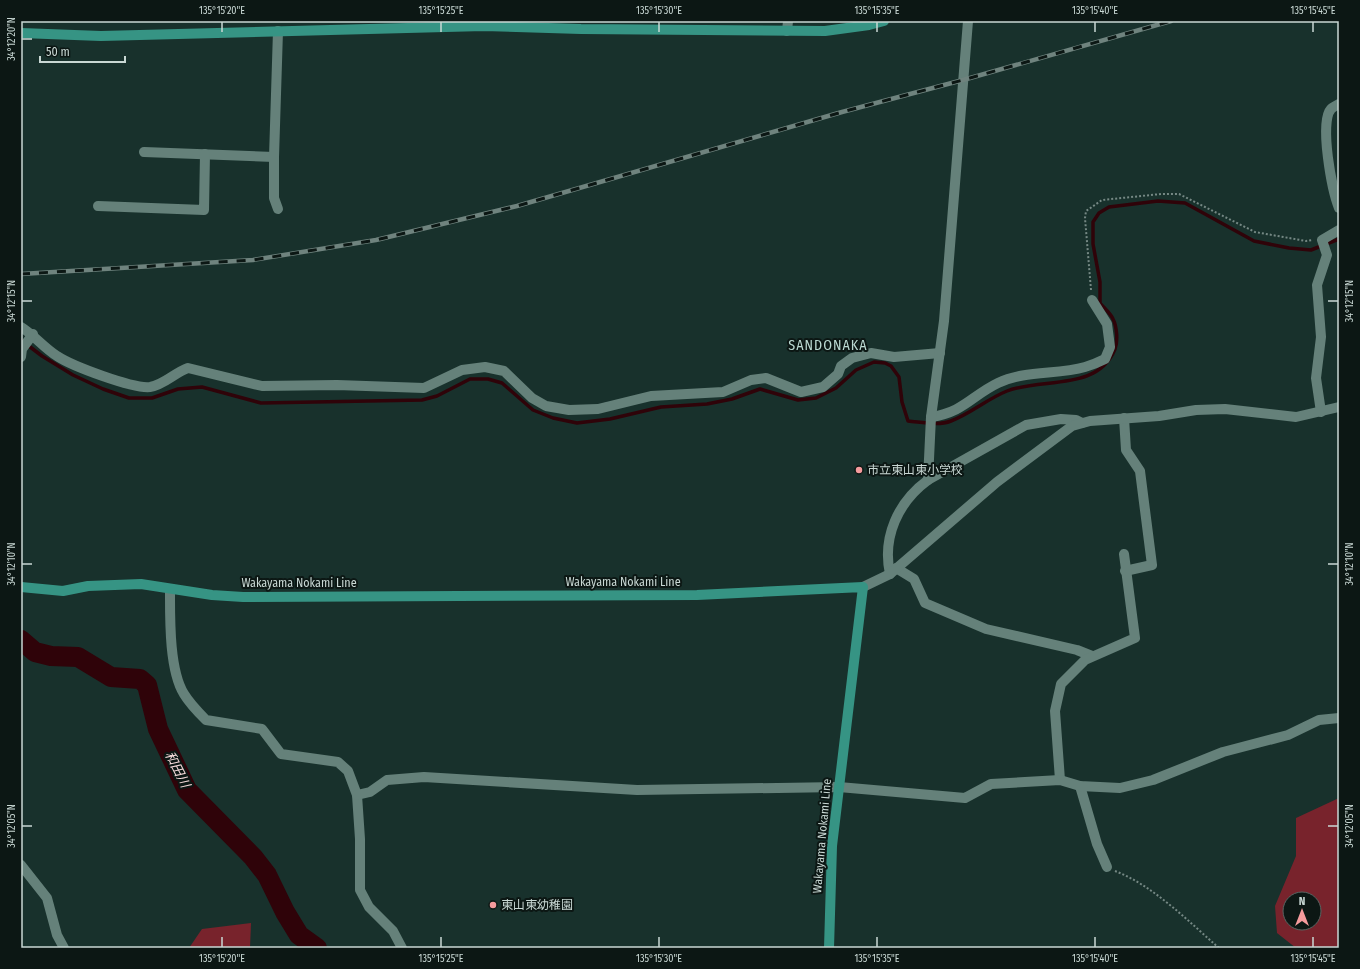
<svg xmlns="http://www.w3.org/2000/svg" width="1360" height="969" viewBox="0 0 1360 969" font-family="'Fira Sans Condensed','Noto Sans JP',sans-serif">
<rect width="100%" height="100%" fill="#18312c"/>
<g fill="#78232c" fill-rule="evenodd">
<path d="M1339,798V948H1296L1277,933L1275,906L1296,856V818ZM1290,899H1314V923H1290Z"/>
<path d="M251,923L250,948H189L202,929Z"/>
</g>
<g fill="none" stroke-linecap="round" stroke-linejoin="round">
<path stroke="#2f0309" stroke-width="3.5" d="M21,340L42,356L73,375L103,389L129,398H152L178,389L202,387L261,403L422,400L437,396L470,379H488L502,383L533,410L553,418L577,423L610,419L661,407L707,404L732,399L760,389L798,400L816,398L836,388L856,370L874,362L885,363L891,366L899,377L902,402L908,421C921,422 938,426 951,421C970,414 987,399 1007,391C1043,377 1097,392 1115,349C1118,341 1117,327 1113,319C1111,314 1104,308 1100,303V282L1093,244V222L1099,213L1109,207L1158,201L1185,203L1254,241L1289,248L1311,250L1339,239"/>
<path stroke="#2f0309" stroke-width="20" d="M21,640L35,652L51,656L78,657L111,677L140,679L147,685L158,729L187,790L253,857L267,875L285,912L299,935L317,948"/>
<g stroke="#758884" stroke-width="2" stroke-dasharray="2 2" stroke-linecap="butt">
<path d="M1091,290L1085,218L1086,211L1102,200L1161,194H1179L1255,232L1306,241L1313,240"/>
<path d="M1115,871C1154,886 1188,921 1219,948"/>
</g>
<g stroke="#65817a" stroke-width="10">
<path d="M787,31L788,21"/>
<path d="M1339,104C1337,105 1333,107 1331,109C1319,122 1332,191 1339,208"/>
<path d="M144,152L274,157"/>
<path d="M98,206L204,210L205,154"/>
<path d="M278,209L274,198V157L278,31"/>
<path d="M21,327C34,335 44,348 57,356C72,366 133,389 150,387C164,385 174,373 188,368L262,386L337,385L424,388L462,370L485,367L504,371L532,398L546,406L569,410L598,409L651,396L723,392L751,380L766,378L801,392L823,387L838,374L841,366L852,358L871,353L894,357L940,353"/>
<path d="M21,357L22,349L33,334"/>
<path d="M1321,412L1316,378L1321,337L1317,285L1327,255L1322,240L1339,230"/>
<path d="M931,417C964,412 971,396 998,383C1025,370 1057,375 1085,367C1092,365 1099,362 1105,359L1110,347L1107,324L1092,300"/>
<path d="M1124,418L1126,450L1140,471L1152,565L1125,571"/>
<path d="M928,480L931,417L944,321L968,21"/>
<path d="M896,568L914,579L925,603L986,629L1077,650L1092,656"/>
<path d="M890,574C882,537 898,502 928,480L1026,425L1061,419L1076,420L1082,423"/>
<path d="M863,587L890,574L997,482L1072,426L1090,421L1159,416L1196,410L1225,409L1296,417L1339,407"/>
<path d="M170,589C170,618 169,670 184,694C190,704 198,712 206,720L262,729L281,754L338,762L348,771L357,795L360,839V890L369,907L393,931L402,948"/>
<path d="M1060,780L1055,711L1061,684L1085,660L1135,638L1124,554"/>
<path d="M1080,786L1097,844L1107,867"/>
<path d="M357,795L370,792L387,780L424,777L637,790L839,787L965,798L991,784L1060,780L1080,786L1120,788L1153,780L1223,752L1288,735L1319,720L1339,718"/>
<path d="M21,865L47,898L57,935L64,948"/>
</g>
<g stroke="#369484" stroke-width="10">
<path d="M21,33L101,36L484,26L581,29L825,31L869,25L884,21"/>
<path d="M21,587L63,591L88,586L141,584L212,595L243,597L697,595L863,587L832,846L829,948"/>
</g>
<defs>
<path id="rail" d="M21,274L253,260L376,240L517,206L842,112L963,80L1171,21"/>
</defs>
<use href="#rail" stroke="#6f837e" stroke-width="4.5"/>
<use href="#rail" stroke="#0c1714" stroke-width="3" stroke-dasharray="9" stroke-linecap="butt"/>
</g>
<path fill="none" stroke="#c9d8d4" stroke-width="1.5" d="M222,22V32M441,22V32M659,22V32M877,22V32M1095,22V32M1313,22V32M22,39H32M22,301H32M1328,301H1338M22,564H32M1328,564H1338M22,826H32M1328,826H1338M222,937V947M441,937V947M659,937V947M877,937V947M1095,937V947M1313,937V947"/>
<g fill="#f59b9d" stroke="#0c1714" stroke-width="1.5">
<circle cx="859" cy="470" r="4"/>
<circle cx="493" cy="905" r="4"/>
</g>
<g text-anchor="middle" stroke-width="4" stroke-linejoin="round" paint-order="stroke">
<g font-size="12" fill="#c9d8d4" stroke="#0c1714" text-anchor="start">
<text x="867" y="474">市立東山東小学校</text>
<text x="501" y="909">東山東幼稚園</text>
</g>
<g font-size="12" fill="#c9d8d4" stroke="#0c1714">
<text x="623" y="586">Wakayama Nokami Line</text>
<text x="299" y="587">Wakayama Nokami Line</text>
<text transform="translate(822 836) rotate(-85)" y="4">Wakayama Nokami Line</text>
</g>
<g font-size="13" font-style="italic" fill="#f4d9d9" stroke="#0c1714">
<text transform="translate(178 769) rotate(63)" y="5">和田川</text>
</g>
<g font-size="14" letter-spacing="1" fill="#bbdad2" stroke="#0c1714">
<text x="828" y="350">SANDONAKA</text>
</g>
</g>
<rect width="1360" height="969" fill="none" stroke="#0c1714" stroke-width="44"/>
<g transform="translate(1302 911)"><circle r="19" fill="#0c1714" stroke="#586461"/>
<path d="M0-3L7 15L0 10L-7 15Z" fill="#f59b9d"/>
<text y="-6" font-size="11" font-weight="bold" text-anchor="middle" fill="#c9d8d4">N</text>
</g>
<path d="M40 56v6h85v-6" fill="none" stroke="#c9d8d4" stroke-width="2"/>
<text x="46" y="56" font-size="12" fill="#c9d8d4" stroke="#0c1714" stroke-width="3" paint-order="stroke">50 m</text>
<rect x="22" y="22" width="1316" height="925" fill="none" stroke="#c9d8d4" stroke-width="1.5"/>
<g font-size="10" text-anchor="middle" fill="#c9d8d4">
<text x="222" y="14">135°15'20"E</text>
<text x="441" y="14">135°15'25"E</text>
<text x="659" y="14">135°15'30"E</text>
<text x="877" y="14">135°15'35"E</text>
<text x="1095" y="14">135°15'40"E</text>
<text x="1313" y="14">135°15'45"E</text>
<text transform="translate(11 39) rotate(-90)" y="4">34°12'20"N</text>
<text transform="translate(11 301) rotate(-90)" y="4">34°12'15"N</text>
<text transform="translate(1349 301) rotate(-90)" y="4">34°12'15"N</text>
<text transform="translate(11 564) rotate(-90)" y="4">34°12'10"N</text>
<text transform="translate(1349 564) rotate(-90)" y="4">34°12'10"N</text>
<text transform="translate(11 826) rotate(-90)" y="4">34°12'05"N</text>
<text transform="translate(1349 826) rotate(-90)" y="4">34°12'05"N</text>
<text x="222" y="962">135°15'20"E</text>
<text x="441" y="962">135°15'25"E</text>
<text x="659" y="962">135°15'30"E</text>
<text x="877" y="962">135°15'35"E</text>
<text x="1095" y="962">135°15'40"E</text>
<text x="1313" y="962">135°15'45"E</text>
</g>
</svg>
